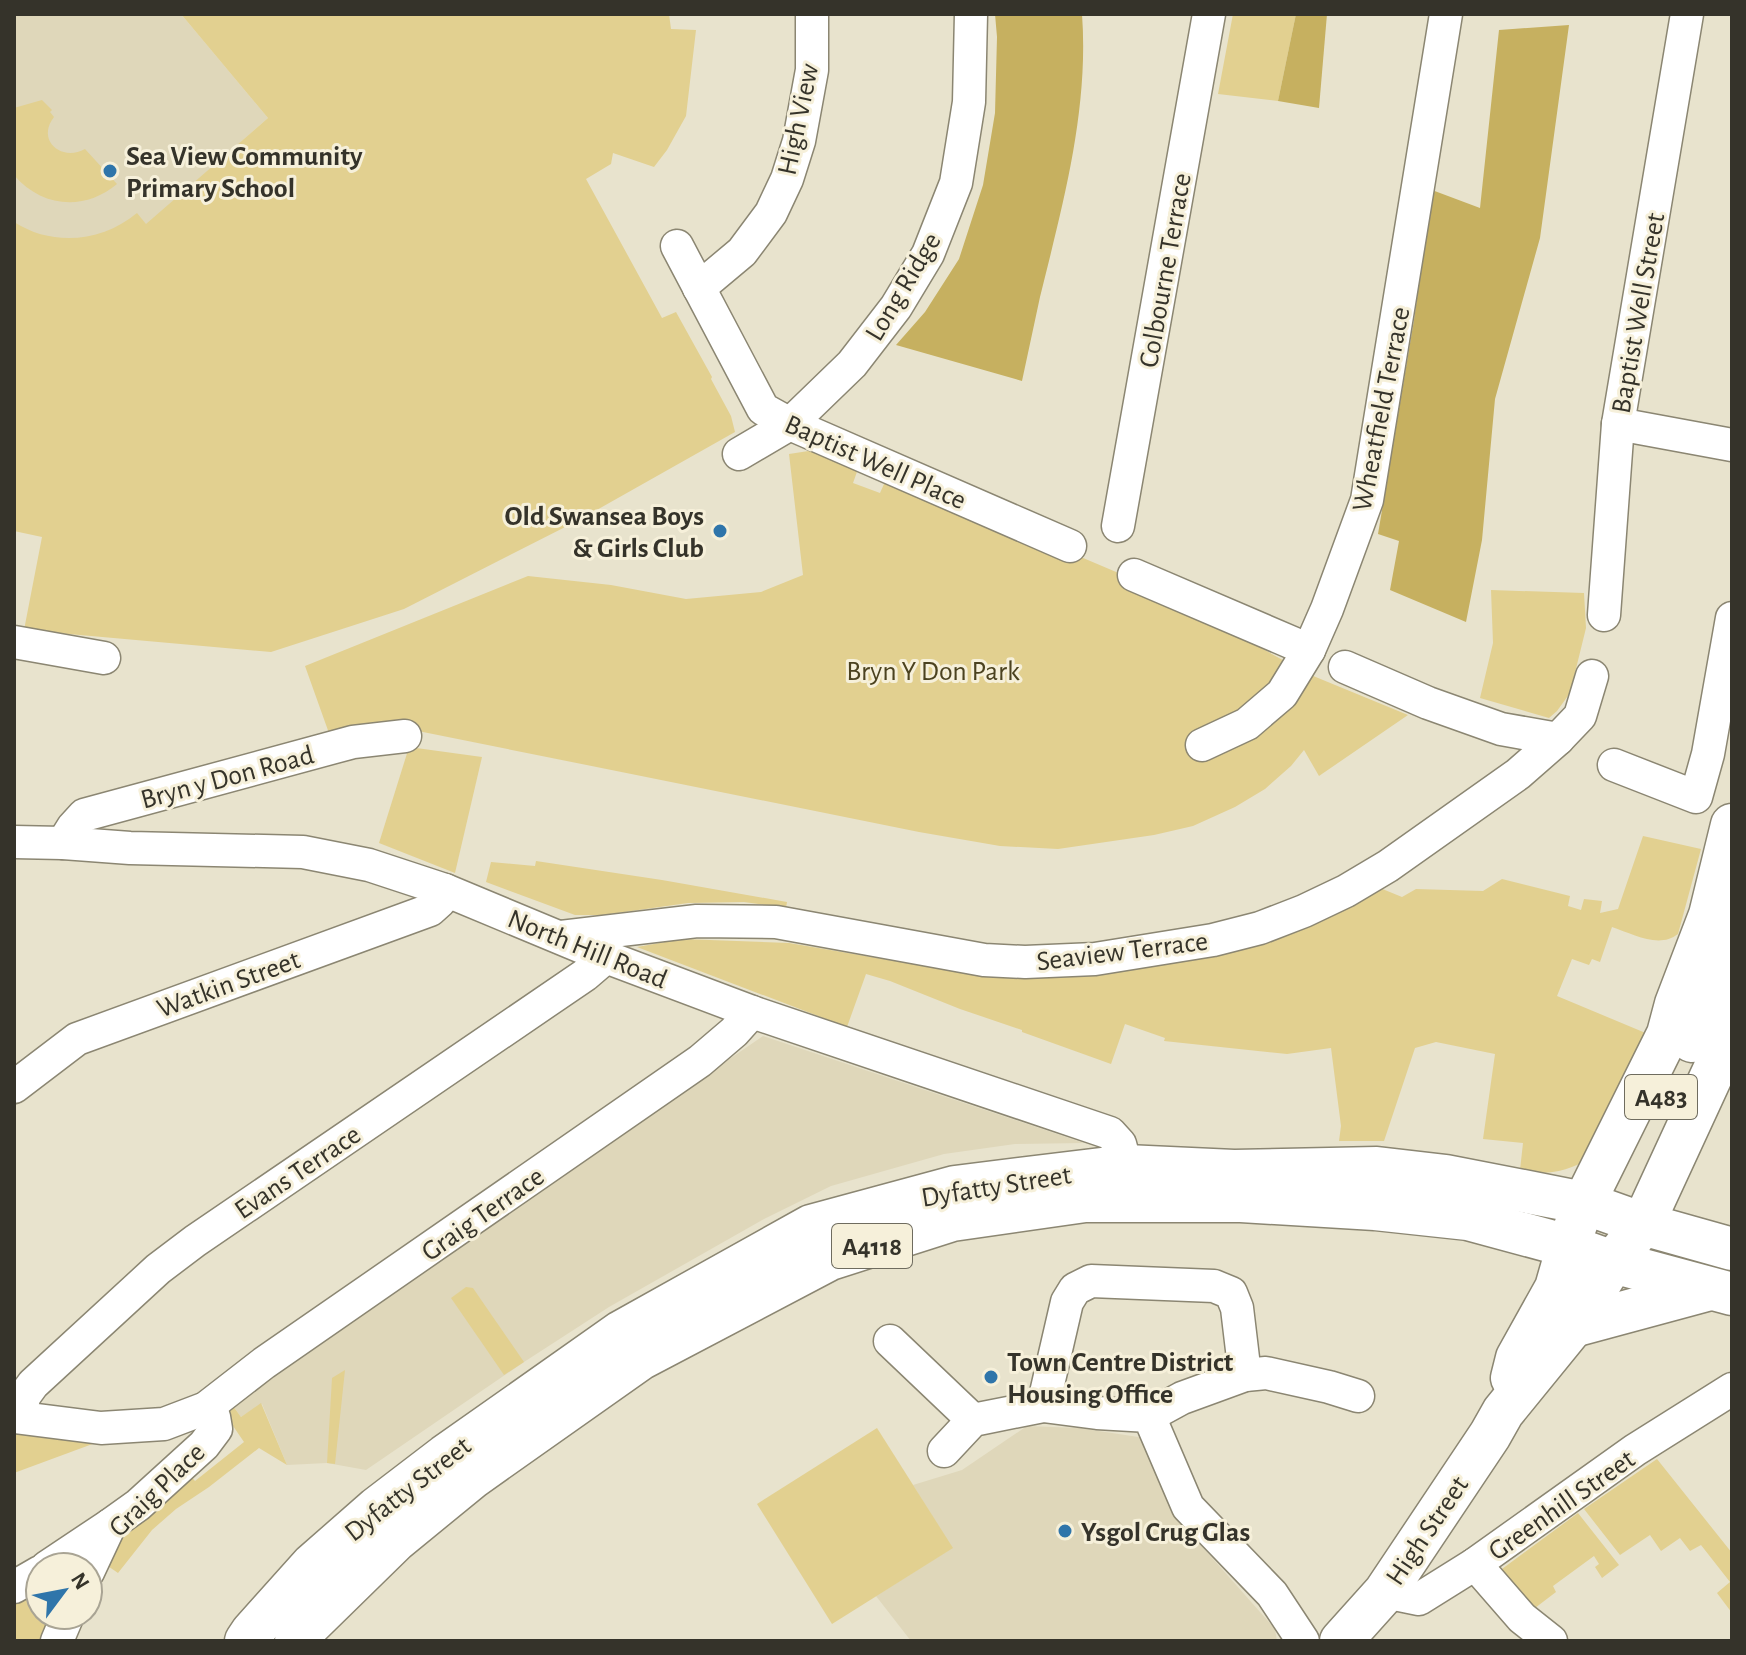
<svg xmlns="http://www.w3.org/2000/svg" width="1746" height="1655" viewBox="0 0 1746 1655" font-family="'Alegreya Sans',sans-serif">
<rect width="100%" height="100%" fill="#e8e3cd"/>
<g fill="#dfd7ba">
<path d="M14,14H181L268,118L60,301L14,250Z"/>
<path d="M763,1036L1084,1143L1015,1144L944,1154L831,1186L764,1219L609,1307L524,1362L366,1470L327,1463L287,1465L262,1404L241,1417L230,1402Z"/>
<path d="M1027,1426L1079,1428L1145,1438L1181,1520L1198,1542L1275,1629L1277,1641H911L876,1596L952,1548L913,1485L962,1470Z"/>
</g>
<g fill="#e2d090">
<path d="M181,14H669L671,29L696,30L686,116L667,150L654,167L613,153L611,164L586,179L662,318L676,312L712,377L711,379L731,416L735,432L579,520L404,609L271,652L24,630L42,537L14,531V222C53,247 102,242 137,213L146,224L268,118Z"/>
<path d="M1233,14H1296L1278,101L1218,94Z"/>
<path d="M42,100L52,110L50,112L54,117C36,140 61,162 85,149L117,184C85,211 42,208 14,175V108Z"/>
<path d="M815,450L858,469L853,483L880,493L888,475L1135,580L1207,618L1306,673L1408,715L1319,776L1304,750L1291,766L1265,789L1235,807L1193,826L1154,835L1058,849L1000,846L919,832L408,729L330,736L305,666L528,576L611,585L686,599L761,592L803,575L789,454Z"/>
<path d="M1491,590L1584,593L1586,628L1570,693L1557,711L1549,718L1480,698L1493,643Z"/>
<path d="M409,747L482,757L455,873L379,843Z"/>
<path d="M1643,836L1701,849L1678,934C1659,949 1633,934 1612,927L1600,962L1592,959L1589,965L1572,959L1557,996L1648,1034L1589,1159C1565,1172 1547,1176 1520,1170L1523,1143L1483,1139L1495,1054L1436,1042L1415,1048L1384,1141H1339L1341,1126L1331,1048L1287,1054L1164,1041L1165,1038L1125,1024L1111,1064L1022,1032V1030L960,1009L890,981L866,974L847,1027L637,947L682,939L789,943L930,967L1016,977L1068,976L1137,969L1224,953L1321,922L1380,888L1402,897L1416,889L1483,891L1502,879L1570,896L1568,906L1581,910L1584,899L1602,901L1600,913L1618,909Z"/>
<path d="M536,861L662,880L787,902L786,908L744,902L688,903L603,915H575L486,882L491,862L535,866Z"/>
<path d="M466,1287L473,1288L524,1362L504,1375L451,1298Z"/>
<path d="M345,1370L335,1464L327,1463L332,1378Z"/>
<path d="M230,1402L241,1417L261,1403L287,1465L259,1448L209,1487L176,1509L152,1530L118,1573L102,1562L147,1511L187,1472L195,1481L244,1442L231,1423L227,1404Z"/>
<path d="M877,1428L953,1548L832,1624L757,1504Z"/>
<path d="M14,1430L106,1439L14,1473Z"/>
<path d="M1657,1459L1732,1553V1613L1717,1593L1730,1582L1701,1545L1690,1551L1680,1538L1661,1551L1650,1535L1620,1555L1584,1509Z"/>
<path d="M1578,1513L1619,1565L1602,1578L1595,1567L1599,1564L1594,1556L1553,1586L1556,1592L1535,1608L1514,1587L1502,1569Z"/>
<path d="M40,1589V1615H57L45,1641H14V1599Z"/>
</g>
<g fill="#c6b060">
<path d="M995,14H1082C1089,110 1063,204 1040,297C1034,325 1028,353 1022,381L896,345L925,312L959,259L983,185L995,113L997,37Z"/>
<path d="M1296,14H1327L1319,108L1278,101Z"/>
<path d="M1569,25L1540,238L1495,399L1482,540L1466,622L1390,590L1399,541L1378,534L1414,320L1432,190L1480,208L1499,30Z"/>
</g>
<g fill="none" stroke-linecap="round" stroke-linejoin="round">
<defs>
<g id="minor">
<path d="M677,246L763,409L790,424L1070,546"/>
<path d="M699,288L742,252L771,213L787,179L799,141L812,70V14"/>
<path d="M1618,424L1732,445"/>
<path d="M739,454L790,424L852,364L896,307L928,254L956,183L969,102L971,14"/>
<path d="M1118,526L1209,14"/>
<path d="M1134,575L1309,650"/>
<path d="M1604,615L1618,424L1687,14"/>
<path d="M14,642L104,658"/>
<path d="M1345,667L1428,703L1501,729L1558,739"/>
<path d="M1202,745L1247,724L1282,694L1309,650L1327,609L1367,500L1446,14"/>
<path d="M1614,765L1696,797L1708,754L1732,618"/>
<path d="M14,842L63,843L130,848L303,852L369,865L445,890L606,957L752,1012L1110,1133L1120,1144L1126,1166"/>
<path d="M63,843L73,827L84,815L353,742L405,736"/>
<path d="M561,937L697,921L776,922L984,960L1025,962L1095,959L1213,940L1260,928L1304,911L1346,891L1388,866L1518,774L1558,739L1580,716L1592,676"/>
<path d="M14,1087L77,1039L430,910L440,901L445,890"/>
<path d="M890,1341L973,1420"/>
<path d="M1043,1406L1067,1302L1075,1289L1091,1281L1214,1286L1231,1293L1237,1308L1245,1375"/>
<path d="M1149,1416L1182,1398L1245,1375L1266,1373L1329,1387L1358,1396"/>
<path d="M14,1417L101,1428L164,1424L206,1408L264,1363L700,1061L734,1032L752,1012"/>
<path d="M18,1417L25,1395L33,1384L158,1269L195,1241L585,975L606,957"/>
<path d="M944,1451L973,1420L1043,1406L1097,1413L1149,1416L1188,1507L1272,1594L1303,1641"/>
<path d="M1475,1564L1522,1618L1551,1641"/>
<path d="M47,1567L110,1525"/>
<path d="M88,1572L110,1525L138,1505L204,1445L216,1429L214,1417L206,1408"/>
<path d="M14,1587L40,1572"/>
<path d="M1385,1592L1419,1599L1475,1564L1635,1450L1732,1389"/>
<path d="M57,1641L68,1615"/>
</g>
<g id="major">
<path d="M1692,1041L1717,991L1732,935"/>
<path d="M1573,1326L1710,1289"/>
<path d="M1512,1378L1517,1358L1556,1288L1568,1246L1584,1203L1668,1034L1676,1004L1710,915L1732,825"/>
<path d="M246,1641L252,1632L312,1565L377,1508L445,1456L621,1332L811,1226L955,1187L1126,1166L1234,1171L1377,1168L1446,1176L1584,1203L1643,1224L1732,1249"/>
<path d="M296,1641L304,1630L396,1540L473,1477L640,1359L830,1259L952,1220L1085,1201H1241L1375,1209L1468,1219L1568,1246L1613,1262L1732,1294"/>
<path d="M1341,1641L1385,1592L1490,1435L1503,1412L1573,1326L1613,1262L1643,1224L1721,1055L1732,1016"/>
</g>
</defs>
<use href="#minor" stroke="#8b8672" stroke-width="35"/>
<use href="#major" stroke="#8b8672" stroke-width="45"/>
<use href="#minor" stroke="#fff" stroke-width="32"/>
<use href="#major" stroke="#fff" stroke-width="42"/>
</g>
<g fill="#2f75aa" stroke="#f6f0da" stroke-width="3">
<circle cx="110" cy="171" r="8"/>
<circle cx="720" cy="531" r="8"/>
<circle cx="991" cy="1377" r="8"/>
<circle cx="1065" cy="1531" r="8"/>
</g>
<g text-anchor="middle" stroke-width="6" stroke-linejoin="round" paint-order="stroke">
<g fill="#f6f0da" stroke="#6f6c5f" stroke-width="2">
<rect x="1625" y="1075" width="72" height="44" rx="6"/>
<rect x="832" y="1224" width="80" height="44" rx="6"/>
</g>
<g font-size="26" font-weight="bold" fill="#35332a">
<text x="1661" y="1106">A483</text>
<text x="872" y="1255">A4118</text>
</g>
<g font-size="28" fill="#35332a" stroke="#f6f0da">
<text transform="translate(797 119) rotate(-78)" y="10">High View</text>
<text transform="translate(1164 270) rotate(-80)" y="10">Colbourne Terrace</text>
<text transform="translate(902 286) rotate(-59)" y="10">Long Ridge</text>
<text transform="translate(1637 313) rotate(-80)" y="10">Baptist Well Street</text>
<text transform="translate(1380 409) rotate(-79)" y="10">Wheatfield Terrace</text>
<text transform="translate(876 461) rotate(24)" y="10">Baptist Well Place</text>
<text transform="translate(227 776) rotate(-15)" y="10">Bryn y Don Road</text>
<text transform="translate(588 948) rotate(22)" y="10">North Hill Road</text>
<text transform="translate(1122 950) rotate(-7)" y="10">Seaview Terrace</text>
<text transform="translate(228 983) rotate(-20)" y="10">Watkin Street</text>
<text transform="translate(297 1171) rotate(-34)" y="10">Evans Terrace</text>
<text transform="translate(996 1185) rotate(-9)" y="10">Dyfatty Street</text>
<text transform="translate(482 1213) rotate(-35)" y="10">Graig Terrace</text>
<text transform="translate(407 1488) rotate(-38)" y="10">Dyfatty Street</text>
<text transform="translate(156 1489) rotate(-44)" y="10">Graig Place</text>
<text transform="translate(1561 1504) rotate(-35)" y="10">Greenhill Street</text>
<text transform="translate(1426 1530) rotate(-56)" y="10">High Street</text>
</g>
<g font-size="28" font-weight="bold" fill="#35332a" stroke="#f6f0da" text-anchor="start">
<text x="126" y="165">Sea View Community<tspan x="126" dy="32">Primary School</tspan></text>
<text x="704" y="525" text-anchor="end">Old Swansea Boys<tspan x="704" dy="32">&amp; Girls Club</tspan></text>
<text x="1007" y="1371">Town Centre District<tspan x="1007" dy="32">Housing Office</tspan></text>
<text x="1081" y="1541">Ysgol Crug Glas</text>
</g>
<g font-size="28" fill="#4b421f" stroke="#f6f0da">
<text x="933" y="680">Bryn Y Don Park</text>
</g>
</g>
<rect width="1746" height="1655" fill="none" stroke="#35332a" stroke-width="32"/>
<g transform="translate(64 1591) rotate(58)"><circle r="38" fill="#f6f0da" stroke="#a9a494" stroke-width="2"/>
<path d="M0-6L14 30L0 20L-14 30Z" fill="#2f75aa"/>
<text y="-12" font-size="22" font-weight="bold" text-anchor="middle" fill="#35332a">N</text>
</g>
</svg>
